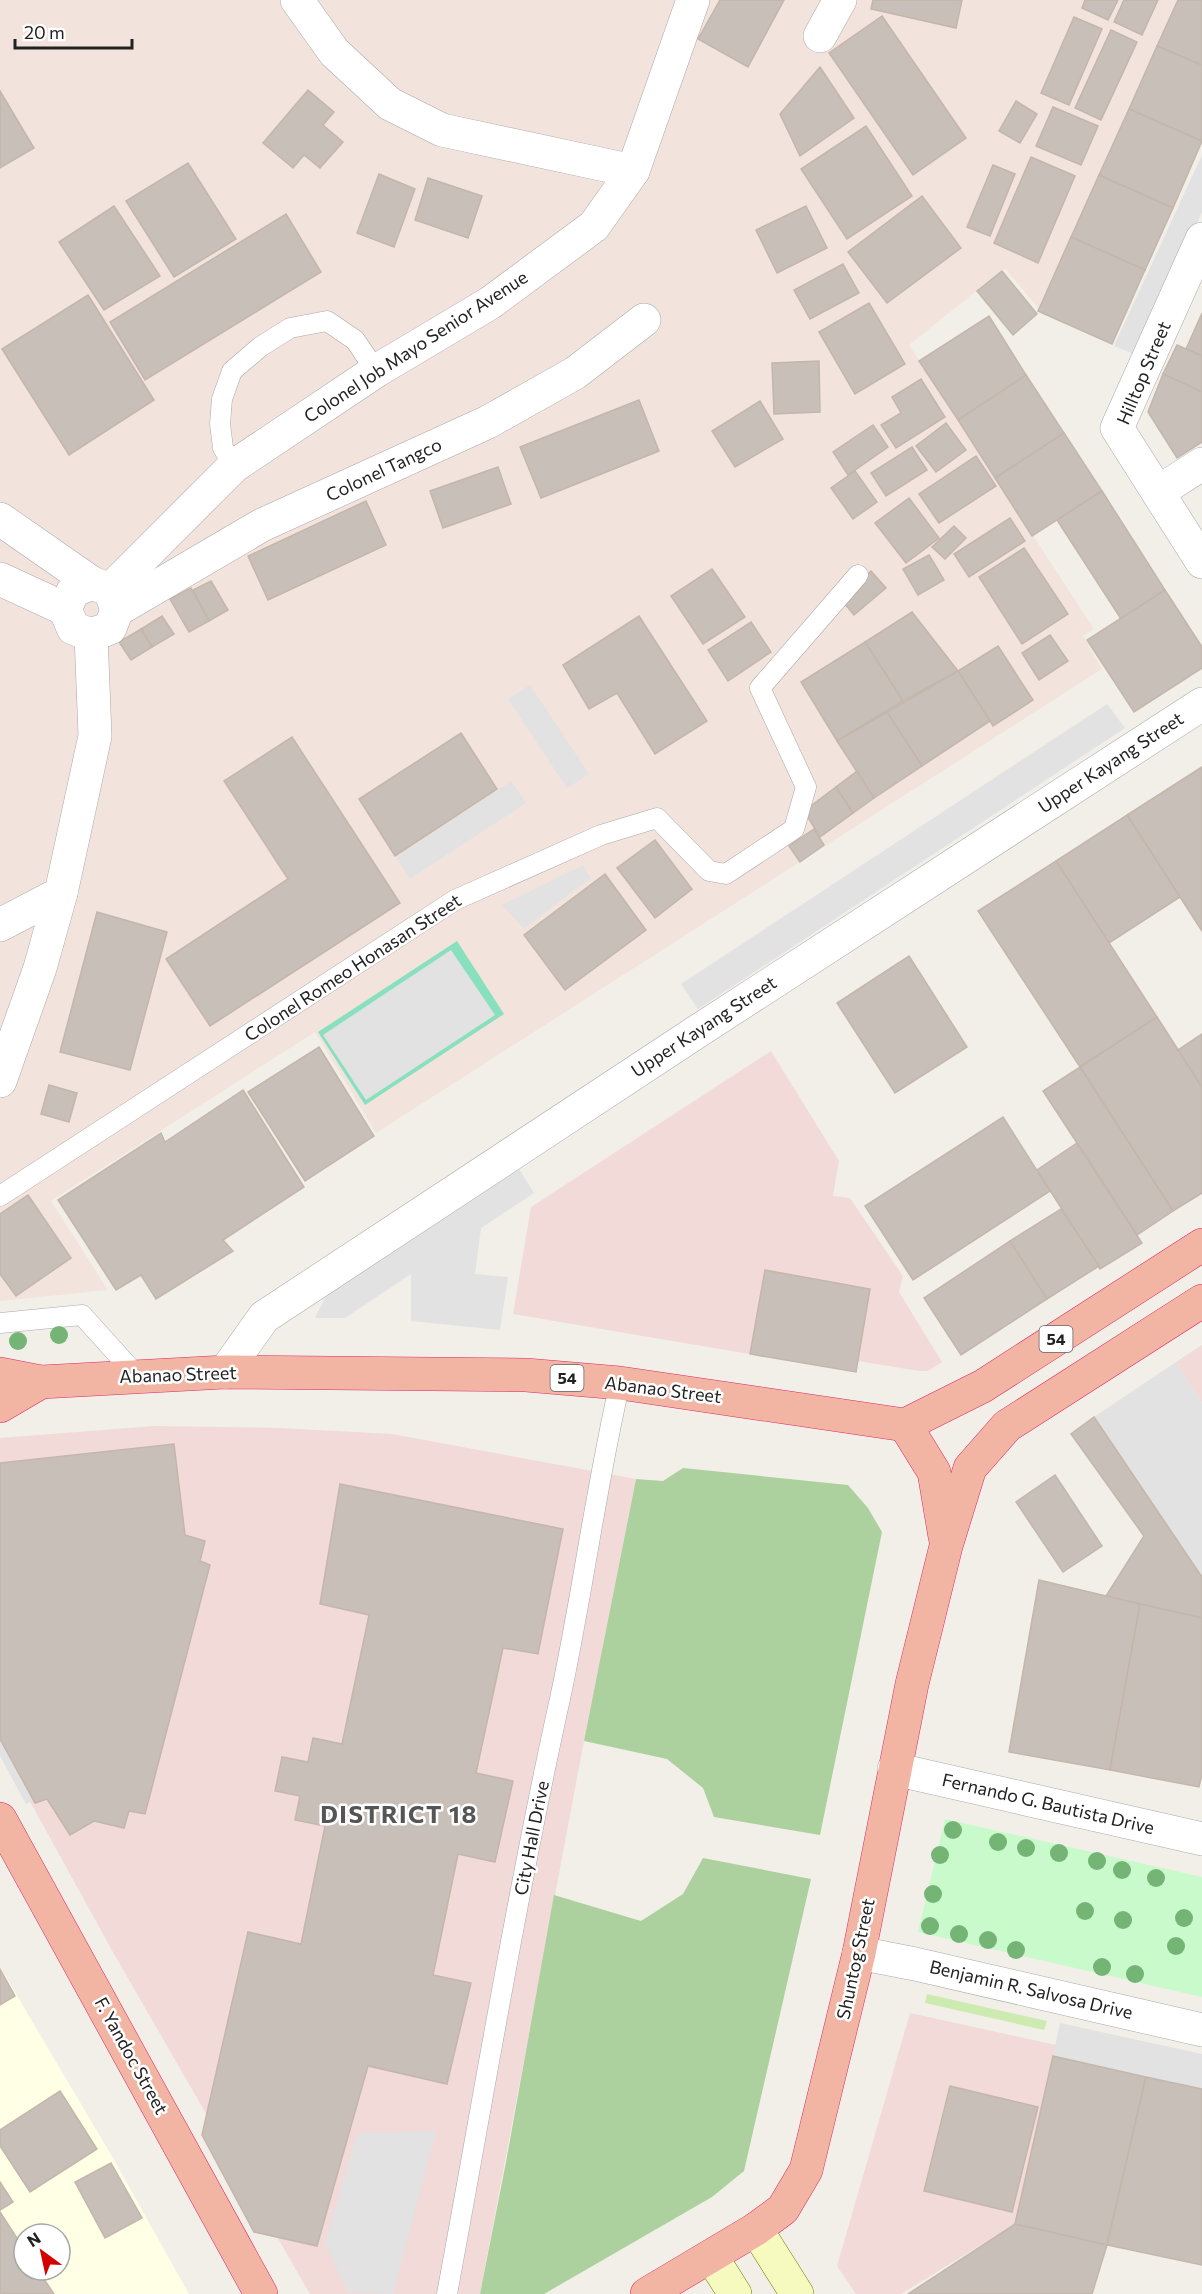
<svg xmlns="http://www.w3.org/2000/svg" width="1202" height="2294" viewBox="0 0 1202 2294" font-family="Commissioner,sans-serif">
<rect width="100%" height="100%" fill="#f2efe9"/>
<g fill="#f2dad9">
<path d="M771,1051L839,1161L833,1196L850,1198L903,1276L899,1292L942,1362L928,1371H919L858,1361L856,1372L513,1314L531,1207Z"/>
<path d="M1202,1345V1403L1176,1362Z"/>
<path d="M154,1426L280,1428L392,1434L636,1479L584,1741L480,2294H310L114,1954L0,1747V1438Z"/>
<path d="M910,2013L1056,2045L1015,2224L901,2294H856L837,2266Z"/>
</g>
<path fill="#ffffe5" fill-rule="evenodd" d="M0,1967L110,2153L189,2294H0ZM24,2234H60V2270H24Z"/>
<path fill="#f3e3dd" d="M0,0H1178L1038,308L1005,268L909,345L1094,629L1083,636L1102,669L376,1133L315,1032L51,1201L108,1290L0,1301Z"/>
<path fill="#cdebb0" d="M927,1994L1047,2021L1044,2030L925,2003Z"/>
<g fill="#add19e">
<path d="M683,1468L848,1485L868,1508L882,1532L820,1835L714,1817L703,1788L667,1759L584,1741L636,1479L663,1481Z"/>
<path d="M703,1858L811,1879L744,2171L712,2197L544,2294H480L506,2162L554,1895L641,1921L683,1894Z"/>
</g>
<path fill="#c8facc" d="M945,1819L1202,1877V1997L918,1932Z"/>
<path fill="#88e0be" d="M457,941L504,1014L365,1105L318,1032Z"/>
<g fill="#e2e2e2">
<path d="M1202,155V212L1136,355L1114,346Z"/>
<path d="M530,685L589,774L567,788L508,699Z"/>
<path d="M1107,704L1125,728L698,1009L681,984Z"/>
<path d="M511,781L526,803L410,879L396,857Z"/>
<path d="M583,865L591,878L524,929L502,905Z"/>
<path d="M451,950L495,1015L366,1100L323,1035Z"/>
<path d="M519,1169L534,1193L481,1228L475,1274L508,1277L500,1330L411,1321V1274L345,1318H315L327,1294Z"/>
<path d="M1176,1362L1202,1403V1577L1094,1417Z"/>
<path d="M0,1714L44,1794L26,1804L0,1756Z"/>
<path d="M1060,2023L1202,2054V2089L1053,2056Z"/>
<path d="M436,2131L393,2294L348,2292L325,2243L357,2133Z"/>
</g>
<g fill="#c7bfb8" stroke="#c4b6ab" stroke-width="1.5">
<path d="M720,0H784L748,67L698,39Z"/>
<path d="M873,0H962L956,28L871,9Z"/>
<path d="M1085,0H1118L1108,20L1082,8Z"/>
<path d="M1124,0H1158L1142,35L1114,22Z"/>
<path d="M1178,0H1202V65L1157,46Z"/>
<path d="M882,16L966,138L913,175L829,53Z"/>
<path d="M1074,17L1102,29L1069,105L1041,93Z"/>
<path d="M1111,30L1137,42L1101,120L1075,108Z"/>
<path d="M1157,46L1202,65V141L1129,109Z"/>
<path d="M820,67L854,118L800,156L780,114Z"/>
<path d="M308,90L334,112L323,125L343,142L320,168L304,155L293,168L263,143Z"/>
<path d="M0,91L34,148L0,168Z"/>
<path d="M1016,101L1037,114L1020,143L999,131Z"/>
<path d="M1053,107L1098,126L1081,165L1036,146Z"/>
<path d="M1129,109L1202,141L1173,208L1099,175Z"/>
<path d="M866,126L912,196L847,239L801,169Z"/>
<path d="M1031,157L1075,176L1038,263L994,243Z"/>
<path d="M188,163L236,239L174,277L126,201Z"/>
<path d="M993,165L1015,174L990,236L967,227Z"/>
<path d="M379,174L415,189L394,247L357,233Z"/>
<path d="M1099,175L1173,208L1145,270L1071,237Z"/>
<path d="M428,178L482,196L468,238L415,220Z"/>
<path d="M922,196L961,248L887,303L848,252Z"/>
<path d="M114,206L160,276L104,310L59,242Z"/>
<path d="M806,206L827,248L777,273L756,230Z"/>
<path d="M286,214L321,272L145,380L110,322Z"/>
<path d="M1071,237L1145,270L1112,344L1038,311Z"/>
<path d="M843,264L859,293L810,319L794,290Z"/>
<path d="M1002,271L1037,314L1013,335L977,291Z"/>
<path d="M88,295L154,400L69,455L2,349Z"/>
<path d="M869,303L905,364L855,394L819,332Z"/>
<path d="M1202,313V356L1186,349Z"/>
<path d="M989,316L1026,375L958,420L919,361Z"/>
<path d="M1177,345L1202,356V392L1163,374Z"/>
<path d="M819,361L820,412L774,414L772,363Z"/>
<path d="M1163,374L1202,392V442L1177,458L1148,412Z"/>
<path d="M1026,375L1064,433L995,478L958,420Z"/>
<path d="M921,379L945,417L896,448L881,425L901,413L892,397Z"/>
<path d="M639,400L659,451L541,498L520,447Z"/>
<path d="M760,401L783,439L735,467L712,431Z"/>
<path d="M946,423L966,450L936,472L916,446Z"/>
<path d="M873,425L888,447L848,475L833,452Z"/>
<path d="M1064,433L1102,491L1032,536L995,478Z"/>
<path d="M912,447L927,470L886,496L871,473Z"/>
<path d="M976,456L996,486L939,523L919,494Z"/>
<path d="M498,467L511,504L443,528L430,491Z"/>
<path d="M855,471L877,502L853,519L831,488Z"/>
<path d="M1102,491L1165,590L1121,619L1057,520Z"/>
<path d="M909,498L939,538L906,563L875,523Z"/>
<path d="M366,501L386,545L268,600L248,556Z"/>
<path d="M1010,518L1025,541L969,577L954,554Z"/>
<path d="M954,526L966,538L945,559L932,547Z"/>
<path d="M1024,548L1068,614L1022,644L979,577Z"/>
<path d="M929,555L944,580L918,595L903,569Z"/>
<path d="M712,569L745,617L703,644L671,596Z"/>
<path d="M871,571L886,588L854,615L840,598Z"/>
<path d="M211,581L228,610L209,621L193,590Z"/>
<path d="M191,588L209,621L189,632L170,599Z"/>
<path d="M1165,590L1202,647V668L1134,712L1087,640Z"/>
<path d="M912,612L958,671L903,701L865,642Z"/>
<path d="M162,616L174,634L152,647L141,629Z"/>
<path d="M639,616L707,721L655,754L617,693L589,709L563,665Z"/>
<path d="M751,622L771,652L728,681L708,650Z"/>
<path d="M141,629L152,647L131,660L119,642Z"/>
<path d="M1050,635L1068,661L1039,680L1022,653Z"/>
<path d="M865,642L903,701L837,741L801,682Z"/>
<path d="M998,646L1033,700L993,726L958,671Z"/>
<path d="M958,671L990,721L922,766L887,712Z"/>
<path d="M887,712L922,766L874,798L837,741Z"/>
<path d="M461,733L497,789L395,856L359,799Z"/>
<path d="M292,737L400,903L210,1026L166,959L288,879L224,781Z"/>
<path d="M1202,767V931L1127,815Z"/>
<path d="M857,771L874,798L853,813L836,787Z"/>
<path d="M836,787L853,813L820,837L804,811Z"/>
<path d="M1127,815L1180,897L1109,943L1056,861Z"/>
<path d="M814,829L824,845L800,862L789,846Z"/>
<path d="M655,840L692,889L655,918L617,868Z"/>
<path d="M1056,861L1157,1017L1080,1067L978,911Z"/>
<path d="M605,874L646,930L565,990L524,935Z"/>
<path d="M97,912L167,932L130,1070L60,1052Z"/>
<path d="M909,956L967,1047L895,1093L837,1003Z"/>
<path d="M1157,1017L1202,1087V1193L1173,1211L1080,1067Z"/>
<path d="M1202,1034V1087L1178,1050Z"/>
<path d="M319,1047L374,1136L305,1181L248,1092Z"/>
<path d="M1080,1067L1173,1211L1137,1235L1043,1091Z"/>
<path d="M49,1085L77,1093L69,1122L41,1114Z"/>
<path d="M243,1090L304,1187L223,1240L233,1251L156,1299L141,1275L116,1290L58,1200L161,1133L165,1142Z"/>
<path d="M1003,1117L1050,1191L913,1280L865,1206Z"/>
<path d="M1077,1143L1142,1243L1100,1269L1037,1170Z"/>
<path d="M28,1195L71,1258L16,1296L0,1274V1214Z"/>
<path d="M1061,1209L1099,1266L1047,1299L1010,1241Z"/>
<path d="M1010,1241L1047,1299L961,1355L924,1298Z"/>
<path d="M765,1270L870,1289L856,1372L750,1354Z"/>
<path d="M1094,1417L1202,1577V1618L1106,1596L1144,1536L1071,1434Z"/>
<path d="M174,1444L185,1535L205,1541L200,1561L210,1565L145,1814L129,1811L124,1828L94,1821L70,1835L47,1799L35,1803L0,1739V1463Z"/>
<path d="M1055,1475L1102,1546L1063,1572L1016,1502Z"/>
<path d="M340,1484L563,1529L538,1654L503,1648L476,1773L513,1781L495,1862L458,1854L433,1975L471,1983L447,2084L368,2066L317,2246L254,2232L202,2135L248,1932L301,1944L325,1826L295,1820L300,1796L275,1791L282,1757L308,1762L313,1738L342,1744L369,1615L320,1604Z"/>
<path d="M1039,1580L1140,1604L1110,1770L1009,1752Z"/>
<path d="M1140,1604L1202,1618V1774L1199,1787L1110,1770Z"/>
<path d="M0,1969L15,1996L0,2005Z"/>
<path d="M1053,2056L1146,2077L1107,2245L1015,2224Z"/>
<path d="M1146,2077L1202,2089V2265L1107,2245Z"/>
<path d="M950,2086L1038,2107L1012,2212L924,2191Z"/>
<path d="M60,2091L97,2149L30,2192L0,2146V2130Z"/>
<path d="M111,2163L142,2218L105,2238L75,2182Z"/>
<path d="M0,2182L13,2202L0,2210Z"/>
<path d="M0,2212L24,2249V2270H38L54,2294H0Z"/>
<path d="M1015,2224L1107,2245L1092,2294H908Z"/>
</g>
<g fill="none" stroke-linecap="round" stroke-linejoin="round">
<defs>
<g id="service">
<path d="M234,466L223,448L220,424L222,399L232,371L260,347L290,328L327,321L355,340L376,371"/>
<path d="M0,1196L455,900L601,835L657,818L709,871L726,874L794,829L806,787L760,688L858,575"/>
<path d="M0,1323L82,1315L137,1376"/>
<path d="M447,2294C484,2094 517,1893 561,1694C583,1591 596,1486 620,1383"/>
</g>
<g id="minor">
<path d="M297,0L334,52L390,104L442,130L633,171"/>
<path d="M820,36L840,0"/>
<path d="M1202,239L1117,428L1202,562"/>
<path d="M1158,492L1202,464"/>
<path d="M0,519L92,583"/>
<path d="M0,579L65,609"/>
<path d="M92,583L110,590L117,610L110,628L91,635L73,628L65,609L73,591Z"/>
<path d="M110,590L234,466L376,371L490,303L594,226L633,171L693,0"/>
<path d="M117,610L262,525L488,422L575,373L644,320"/>
<path d="M0,925L61,893"/>
<path d="M0,1081L40,968L61,893L95,736L91,635"/>
<path d="M225,1372L264,1317L698,1031L1202,704"/>
<path d="M894,1769L1202,1839"/>
<path d="M859,1953L915,1964L1202,2030"/>
</g>
<g id="secondary">
<path d="M756,2229L797,2294"/>
<path d="M711,2256L735,2294"/>
</g>
<g id="trunk">
<path d="M0,1374L41,1382L225,1372L526,1375L620,1383L905,1425L983,1386L1202,1245"/>
<path d="M0,1406L41,1382"/>
<path d="M905,1425L934,1472L945,1537"/>
<path d="M0,1819L261,2294"/>
<path d="M647,2294L756,2229L783,2209L806,2170L859,1953L912,1684L946,1546L970,1468L1007,1426L1202,1301"/>
</g>
</defs>
<use href="#service" stroke="#a9a9a9" stroke-width="21"/>
<use href="#minor" stroke="#a9a9a9" stroke-width="34"/>
<use href="#secondary" stroke="#707d05" stroke-width="34"/>
<use href="#trunk" stroke="#dc2a67" stroke-width="34"/>
<use href="#service" stroke="#fff" stroke-width="20"/>
<use href="#minor" stroke="#fff" stroke-width="33"/>
<use href="#secondary" stroke="#f7fabf" stroke-width="33"/>
<use href="#trunk" stroke="#f2b4a3" stroke-width="33"/>
</g>
<g fill="#74b475">
<circle cx="59" cy="1335" r="9"/>
<circle cx="18" cy="1341" r="9"/>
<circle cx="953" cy="1830" r="9"/>
<circle cx="998" cy="1842" r="9"/>
<circle cx="1026" cy="1848" r="9"/>
<circle cx="1059" cy="1853" r="9"/>
<circle cx="940" cy="1855" r="9"/>
<circle cx="1097" cy="1861" r="9"/>
<circle cx="1122" cy="1870" r="9"/>
<circle cx="1156" cy="1878" r="9"/>
<circle cx="933" cy="1894" r="9"/>
<circle cx="1085" cy="1911" r="9"/>
<circle cx="1184" cy="1918" r="9"/>
<circle cx="1123" cy="1920" r="9"/>
<circle cx="930" cy="1926" r="9"/>
<circle cx="959" cy="1934" r="9"/>
<circle cx="988" cy="1940" r="9"/>
<circle cx="1176" cy="1946" r="9"/>
<circle cx="1016" cy="1950" r="9"/>
<circle cx="1102" cy="1967" r="9"/>
<circle cx="1135" cy="1974" r="9"/>
</g>
<g text-anchor="middle" stroke-width="5" stroke-linejoin="round" paint-order="stroke">
<g fill="#fff" stroke="#646464" stroke-width="1.5">
<rect x="1039.5" y="1326" width="33" height="26" rx="4.5"/>
<rect x="550.5" y="1365" width="33" height="26" rx="4.5"/>
</g>
<g font-size="16" font-weight="bold" fill="#222">
<text x="1056" y="1345">54</text>
<text x="567" y="1384">54</text>
</g>
<g font-size="18" fill="#222" stroke="#fff">
<text transform="translate(416 347) rotate(-33)" y="6">Colonel Job Mayo Senior Avenue</text>
<text transform="translate(1144 373) rotate(-67)" y="6">Hilltop Street</text>
<text transform="translate(384 470) rotate(-25)" y="6">Colonel Tangco</text>
<text transform="translate(1111 763) rotate(-33)" y="6">Upper Kayang Street</text>
<text transform="translate(353 968) rotate(-33)" y="6">Colonel Romeo Honasan Street</text>
<text transform="translate(704 1027) rotate(-33)" y="6">Upper Kayang Street</text>
<text transform="translate(178 1375) rotate(-2)" y="6">Abanao Street</text>
<text transform="translate(663 1390) rotate(7)" y="6">Abanao Street</text>
<text transform="translate(1048 1804) rotate(13)" y="6">Fernando G. Bautista Drive</text>
<text transform="translate(532 1838) rotate(-79)" y="6">City Hall Drive</text>
<text transform="translate(856 1959) rotate(-78)" y="6">Shuntog Street</text>
<text transform="translate(1031 1990) rotate(13)" y="6">Benjamin R. Salvosa Drive</text>
<text transform="translate(131 2056) rotate(61)" y="6">F. Yandoc Street</text>
</g>
<g font-size="24" font-weight="bold" letter-spacing="1.5" fill="#555" stroke="#fff">
<text x="399" y="1823">DISTRICT 18</text>
</g>
</g>
<g transform="translate(42 2252) rotate(327)"><circle r="28" fill="#ffffff" stroke="#a7a7a7" stroke-width="1.5"/>
<path d="M0-4.5L10 22L0 15L-10 22Z" fill="#d40000"/>
<text y="-9" font-size="16" font-weight="bold" text-anchor="middle" fill="#222222">N</text>
</g>
<path d="M15 39v9h117v-9" fill="none" stroke="#222222" stroke-width="3"/>
<text x="24" y="39" font-size="18" fill="#222222" stroke="#ffffff" stroke-width="4.5" paint-order="stroke">20 m</text>
</svg>
